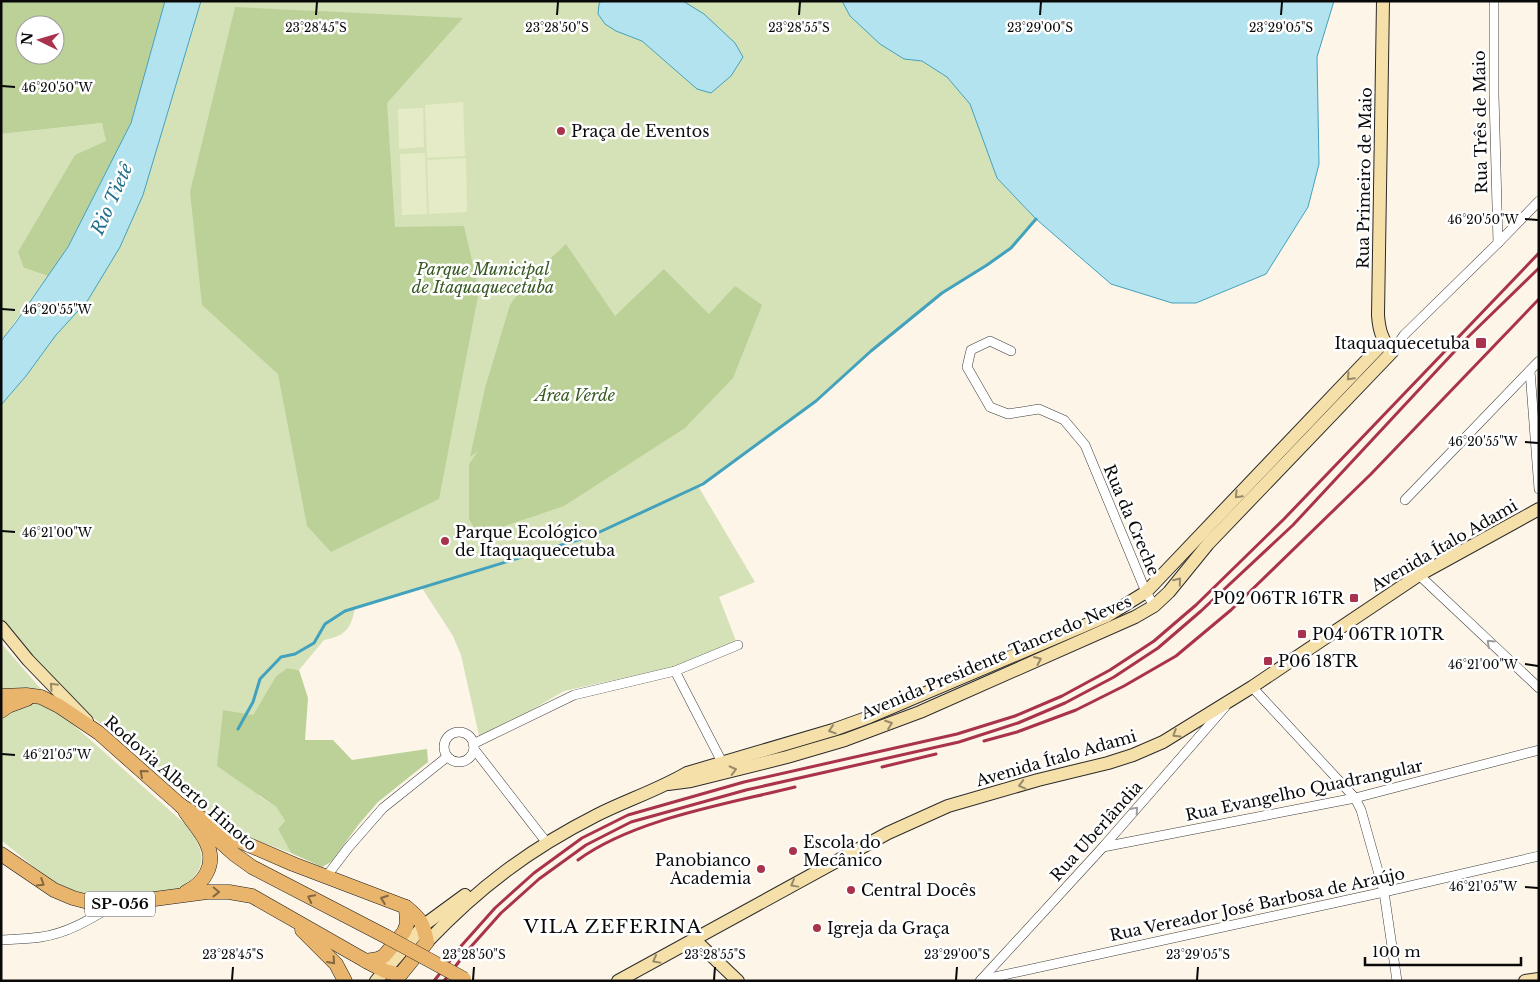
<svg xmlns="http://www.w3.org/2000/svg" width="1540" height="982" viewBox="0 0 1540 982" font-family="'Libre Baskerville',serif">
<rect width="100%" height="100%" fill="#fdf5e8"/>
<g fill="#d5e2b7">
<path d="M201,1H842L850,16L904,59L922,61L947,77L970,104L997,178L1036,219L1011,248L942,293L871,351L816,401L698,486L755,582L719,597L736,641L674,667L564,691L480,740L461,655L453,636L422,588L355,608C351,629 345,636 324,640L299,670L287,668L276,676L253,715L259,796L276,807L285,821L278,829L291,853L239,834L175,785L95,719L62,687L32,656L1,618V405L26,376L56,335L143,195Z"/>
<path d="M103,123L106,141L24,268L48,276L1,341V134Z"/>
<path d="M1,643L41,689H27L1,693Z"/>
<path d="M28,702L39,703L59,712L185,824C206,850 210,869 179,889L98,901L64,888L34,867L1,840V717Z"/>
</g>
<g fill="#bcd198" fill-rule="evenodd">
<path d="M1,1H165L131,123L68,247L48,276L24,268L18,252L75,155L106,141L102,123L1,134ZM25,25H55V55H25Z"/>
<path d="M235,7L463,18L387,103L395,227L464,226L479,291L439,499L331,552L307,526L278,374L202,305L190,192Z"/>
<path d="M566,244L615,316L664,269L709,314L735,286L762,305L733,378L685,428L564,506L478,535L469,519V464L478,451L470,457L485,388L510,305L527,280Z"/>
<path d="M287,668L299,670L308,698L305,740H333L352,760L427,749L428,762L378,802L359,824L331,862L322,867L291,853L278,829L285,821L276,807L217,766L223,710L253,715L276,676Z"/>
</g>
<g fill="#e5ebc7">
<path d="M463,102L465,156L427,158L425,105Z"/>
<path d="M423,108L424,147L399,149L398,109Z"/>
<path d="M425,153L427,214L402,215L400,154Z"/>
<path d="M466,158L467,212L429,214L427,160Z"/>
</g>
<g fill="#b3e3ee" stroke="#42a2bd">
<path d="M165,1H201L143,195L120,247L88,300L56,335L26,376L1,405V341L16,322L68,247L131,123Z"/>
<path d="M601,1H683L704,14L735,43L743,57L731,76L711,93L697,89L642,41L616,31L605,24L598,14L599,4Z"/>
<path d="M842,1H1334L1317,57L1319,164L1308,207L1266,274L1196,303H1172L1111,284L1036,219L997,178L970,104L947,77L922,61L904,59L880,44L850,16Z"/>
</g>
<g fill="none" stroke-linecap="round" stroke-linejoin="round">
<path stroke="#42a2bd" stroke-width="3" d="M238,729L253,702L260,679L281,657L295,654L314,643L325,624L345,611L591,536L703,484L816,401L871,351L942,293L987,265L1011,248L1036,219"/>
<defs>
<g id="street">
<path d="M1494,1V95L1498,243"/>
<path d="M1011,351L990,341L971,350L967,367L990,407L1008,414L1039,409L1064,420L1085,445L1146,592L1154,606"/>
<path d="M1392,352L1404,335L1498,243L1539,201"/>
<path d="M1530,371L1539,489"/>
<path d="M1405,500L1539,361"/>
<path d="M1419,575L1539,688"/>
<path d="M675,671L722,762"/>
<path d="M1252,687L1355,798L1361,810L1384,892L1397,981"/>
<circle cx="459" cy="747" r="15"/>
<path d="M473,744L574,695L675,671L738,645"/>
<path d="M474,749L547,843"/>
<path d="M1103,847L1355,798L1539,750"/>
<path d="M326,877L348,848L383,808L447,757"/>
<path d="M1,940C14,939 28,939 41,937C69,933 92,918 116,904"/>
<path d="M981,980L1384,892L1539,856"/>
<path d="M980,981L1103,847L1225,707"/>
</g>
<g id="secondary">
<path d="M1,627L28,660L87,721"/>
<path d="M668,784L691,781L787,757L845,740L920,712L1135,617L1154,606L1169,592L1208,544L1392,352C1382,340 1379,330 1378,315L1383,1"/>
<path d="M694,939L738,981"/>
<path d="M427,942C479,887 530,849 597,815C627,800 658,790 687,773L833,730L869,717L1107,616L1146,592L1384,342"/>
<path d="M376,981L424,925L465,895"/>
<path d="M618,981L888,833L948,806L1038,780L1108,763L1133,755L1163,742L1252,687L1419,575L1539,509"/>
<path d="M1525,981L1539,979"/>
</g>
<g id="primary">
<path d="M1,696L26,695L41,697L59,706L99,733L187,811"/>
<path d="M1,711L8,706L27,699"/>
<path d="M185,811C192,822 202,832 207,844C216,864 205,883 186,892"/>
<path d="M206,829L234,854L252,867L387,937"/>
<path d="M1,854L54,890L73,898L92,903L117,904L207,892H229L252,896L366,961L385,971L400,975L427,942C423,923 421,919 406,907L293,864L235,839L180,805"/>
<path d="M302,930L336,964L345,981"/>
<path d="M366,961L378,959L384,956L404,932L407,924L406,907"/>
</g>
</defs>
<use href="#street" stroke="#3c3c3c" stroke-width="10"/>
<use href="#secondary" stroke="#2b2b2b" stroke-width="14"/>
<use href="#primary" stroke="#1a1a1a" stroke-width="15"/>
<use href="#street" stroke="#fff" stroke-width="9"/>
<use href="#secondary" stroke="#f6e0aa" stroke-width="12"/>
<use href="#primary" stroke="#e9b56c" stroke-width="14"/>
<g stroke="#a9324d" stroke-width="3">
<path d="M984,741L1017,732L1076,710L1124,686L1176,656L1231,610L1371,474L1539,299"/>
<path d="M882,767L936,754"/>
<path d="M578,860C634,819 727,804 795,787"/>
<path d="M434,981L462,945L495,908L534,873L582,838L628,815L744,782L957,734L1015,716L1062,696L1110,670L1154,641L1196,605L1284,519L1539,253"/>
<path d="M444,981L468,950L501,913L539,879L586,845L631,822L746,790L959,742L1018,723L1065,703L1114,677L1158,648L1201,611L1293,525L1467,338L1539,268"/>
</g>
<defs>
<path id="primary-bridge" d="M387,937L464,979"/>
</defs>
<use href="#primary-bridge" stroke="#1a1a1a" stroke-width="15" stroke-linecap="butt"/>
<use href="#primary-bridge" stroke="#e9b56c" stroke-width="14"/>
</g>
<defs><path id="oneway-chevron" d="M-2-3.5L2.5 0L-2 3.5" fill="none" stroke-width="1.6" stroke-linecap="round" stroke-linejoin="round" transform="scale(1.25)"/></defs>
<g stroke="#978a6a">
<use href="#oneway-chevron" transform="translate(1350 377) rotate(133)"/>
<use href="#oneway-chevron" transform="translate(1238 495) rotate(135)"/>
<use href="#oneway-chevron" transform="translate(1178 581) rotate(-51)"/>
<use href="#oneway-chevron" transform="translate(1038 660) rotate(-24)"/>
<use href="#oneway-chevron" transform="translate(53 686) rotate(-134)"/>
<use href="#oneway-chevron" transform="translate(889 724) rotate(-20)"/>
<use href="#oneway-chevron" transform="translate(832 730) rotate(162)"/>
<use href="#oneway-chevron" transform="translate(1176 734) rotate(148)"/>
<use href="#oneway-chevron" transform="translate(733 770) rotate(-14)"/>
<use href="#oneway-chevron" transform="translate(1022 785) rotate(165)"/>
<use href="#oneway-chevron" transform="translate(794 884) rotate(151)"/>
<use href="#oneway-chevron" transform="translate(656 960) rotate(151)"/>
</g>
<g stroke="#9d9d9d">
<use href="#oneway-chevron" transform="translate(1490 643) rotate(-137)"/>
<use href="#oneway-chevron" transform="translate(1135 810) rotate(-49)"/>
</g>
<g stroke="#84683f">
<use href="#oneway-chevron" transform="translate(143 773) rotate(-139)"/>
<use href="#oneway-chevron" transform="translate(41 883) rotate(32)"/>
<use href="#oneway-chevron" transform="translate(216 892) rotate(1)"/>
<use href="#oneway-chevron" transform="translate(311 898) rotate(-153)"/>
<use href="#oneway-chevron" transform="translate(384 899) rotate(-160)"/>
<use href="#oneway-chevron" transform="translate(332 961) rotate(48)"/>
</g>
<path fill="none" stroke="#090909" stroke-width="2" d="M316,15L317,2M557,15L558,2M799,15L800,2M1040,15L1041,2M1281,15L1282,2M2,86L15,87M1525,219L1538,220M2,309L15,310M1525,442L1538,443M2,531L15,532M1525,664L1538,666M2,754L15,755M1525,887L1538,888M232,980L233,967M473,980L474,967M714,980L715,967M956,980L957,967M1197,980L1198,967"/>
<g fill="#a9324d" stroke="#fff" stroke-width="2">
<circle cx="561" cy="131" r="5"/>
<rect x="1475" y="337" width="12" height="12" rx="2.5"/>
<circle cx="445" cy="541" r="5"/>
<rect x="1349" y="593" width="10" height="10" rx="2.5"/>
<rect x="1297" y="629" width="10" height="10" rx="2.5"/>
<rect x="1263" y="656" width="10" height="10" rx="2.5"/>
<circle cx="793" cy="851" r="5"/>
<circle cx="761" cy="869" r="5"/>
<circle cx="851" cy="890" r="5"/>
<circle cx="817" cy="928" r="5"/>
</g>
<g text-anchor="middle" stroke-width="5" stroke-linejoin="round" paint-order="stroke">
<rect fill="#fff" stroke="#535353" stroke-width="1" x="85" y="891.5" width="70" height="25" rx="4"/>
<g font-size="15" font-weight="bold" fill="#090909">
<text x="120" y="909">SP-056</text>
</g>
<g font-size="16" fill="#090909" stroke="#fff">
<text transform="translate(1480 122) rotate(-91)" y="6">Rua Três de Maio</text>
<text transform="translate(1364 178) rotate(-89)" y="6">Rua Primeiro de Maio</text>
<text transform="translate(1132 520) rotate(67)" y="6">Rua da Creche</text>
<text transform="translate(1444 545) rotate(-30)" y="6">Avenida Ítalo Adami</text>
<text transform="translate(996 657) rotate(-23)" y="6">Avenida Presidente Tancredo Neves</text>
<text transform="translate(1056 758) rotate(-16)" y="6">Avenida Ítalo Adami</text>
<text transform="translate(181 783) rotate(41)" y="6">Rodovia Alberto Hinoto</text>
<text transform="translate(1304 790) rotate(-12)" y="6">Rua Evangelho Quadrangular</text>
<text transform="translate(1096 831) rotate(-48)" y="6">Rua Uberlândia</text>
<text transform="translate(1257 904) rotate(-12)" y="6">Rua Vereador José Barbosa de Araújo</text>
</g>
<g font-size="16" fill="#090909" stroke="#fff" text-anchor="start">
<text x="571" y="137">Praça de Eventos</text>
<text x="1470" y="349" text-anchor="end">Itaquaquecetuba</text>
<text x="455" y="538">Parque Ecológico<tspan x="455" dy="18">de Itaquaquecetuba</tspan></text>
<text x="1344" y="604" text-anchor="end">P02 06TR 16TR</text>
<text x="1312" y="640">P04 06TR 10TR</text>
<text x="1278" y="667">P06 18TR</text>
<text x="803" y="848">Escola do<tspan x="803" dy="18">Mecânico</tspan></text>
<text x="751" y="866" text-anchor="end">Panobianco<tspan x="751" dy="18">Academia</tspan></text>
<text x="861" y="896">Central Docês</text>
<text x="827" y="934">Igreja da Graça</text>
</g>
<g font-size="16" font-style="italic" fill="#375922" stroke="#fff">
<text x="483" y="275">Parque Municipal<tspan x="483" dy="18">de Itaquaquecetuba</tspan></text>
<text x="575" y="401">Área Verde</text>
</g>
<g font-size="18" font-style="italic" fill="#22708c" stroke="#fff">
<text transform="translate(112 199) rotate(-66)" y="6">Rio Tietê</text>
</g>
<g font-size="19" letter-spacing="1" fill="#090909" stroke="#fff">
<text x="613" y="933">VILA ZEFERINA</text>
</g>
</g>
<g font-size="12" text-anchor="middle" fill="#090909" stroke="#fff" stroke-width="5" stroke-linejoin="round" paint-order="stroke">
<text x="316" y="32">23°28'45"S</text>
<text x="557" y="32">23°28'50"S</text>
<text x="799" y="32">23°28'55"S</text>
<text x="1040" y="32">23°29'00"S</text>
<text x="1281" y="32">23°29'05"S</text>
<text x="57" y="92">46°20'50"W</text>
<text x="1483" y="224">46°20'50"W</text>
<text x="57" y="314">46°20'55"W</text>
<text x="1483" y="446">46°20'55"W</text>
<text x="57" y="537">46°21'00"W</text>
<text x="1483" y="669">46°21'00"W</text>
<text x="57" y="759">46°21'05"W</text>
<text x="1483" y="891">46°21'05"W</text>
<text x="233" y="959">23°28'45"S</text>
<text x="474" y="959">23°28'50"S</text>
<text x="715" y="959">23°28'55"S</text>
<text x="957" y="959">23°29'00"S</text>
<text x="1198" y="959">23°29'05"S</text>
</g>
<rect width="1540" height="982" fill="none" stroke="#090909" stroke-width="5"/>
<g transform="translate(40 40) rotate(275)"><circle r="24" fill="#ffffff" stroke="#9d9d9d"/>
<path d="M0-4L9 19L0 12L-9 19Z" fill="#a9324d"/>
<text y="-8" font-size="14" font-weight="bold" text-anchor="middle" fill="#090909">N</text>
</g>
<path d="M1365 957v8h156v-8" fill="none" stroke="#090909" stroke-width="2.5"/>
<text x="1372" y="957" font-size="15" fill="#090909" stroke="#ffffff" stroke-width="4" paint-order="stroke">100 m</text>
</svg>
